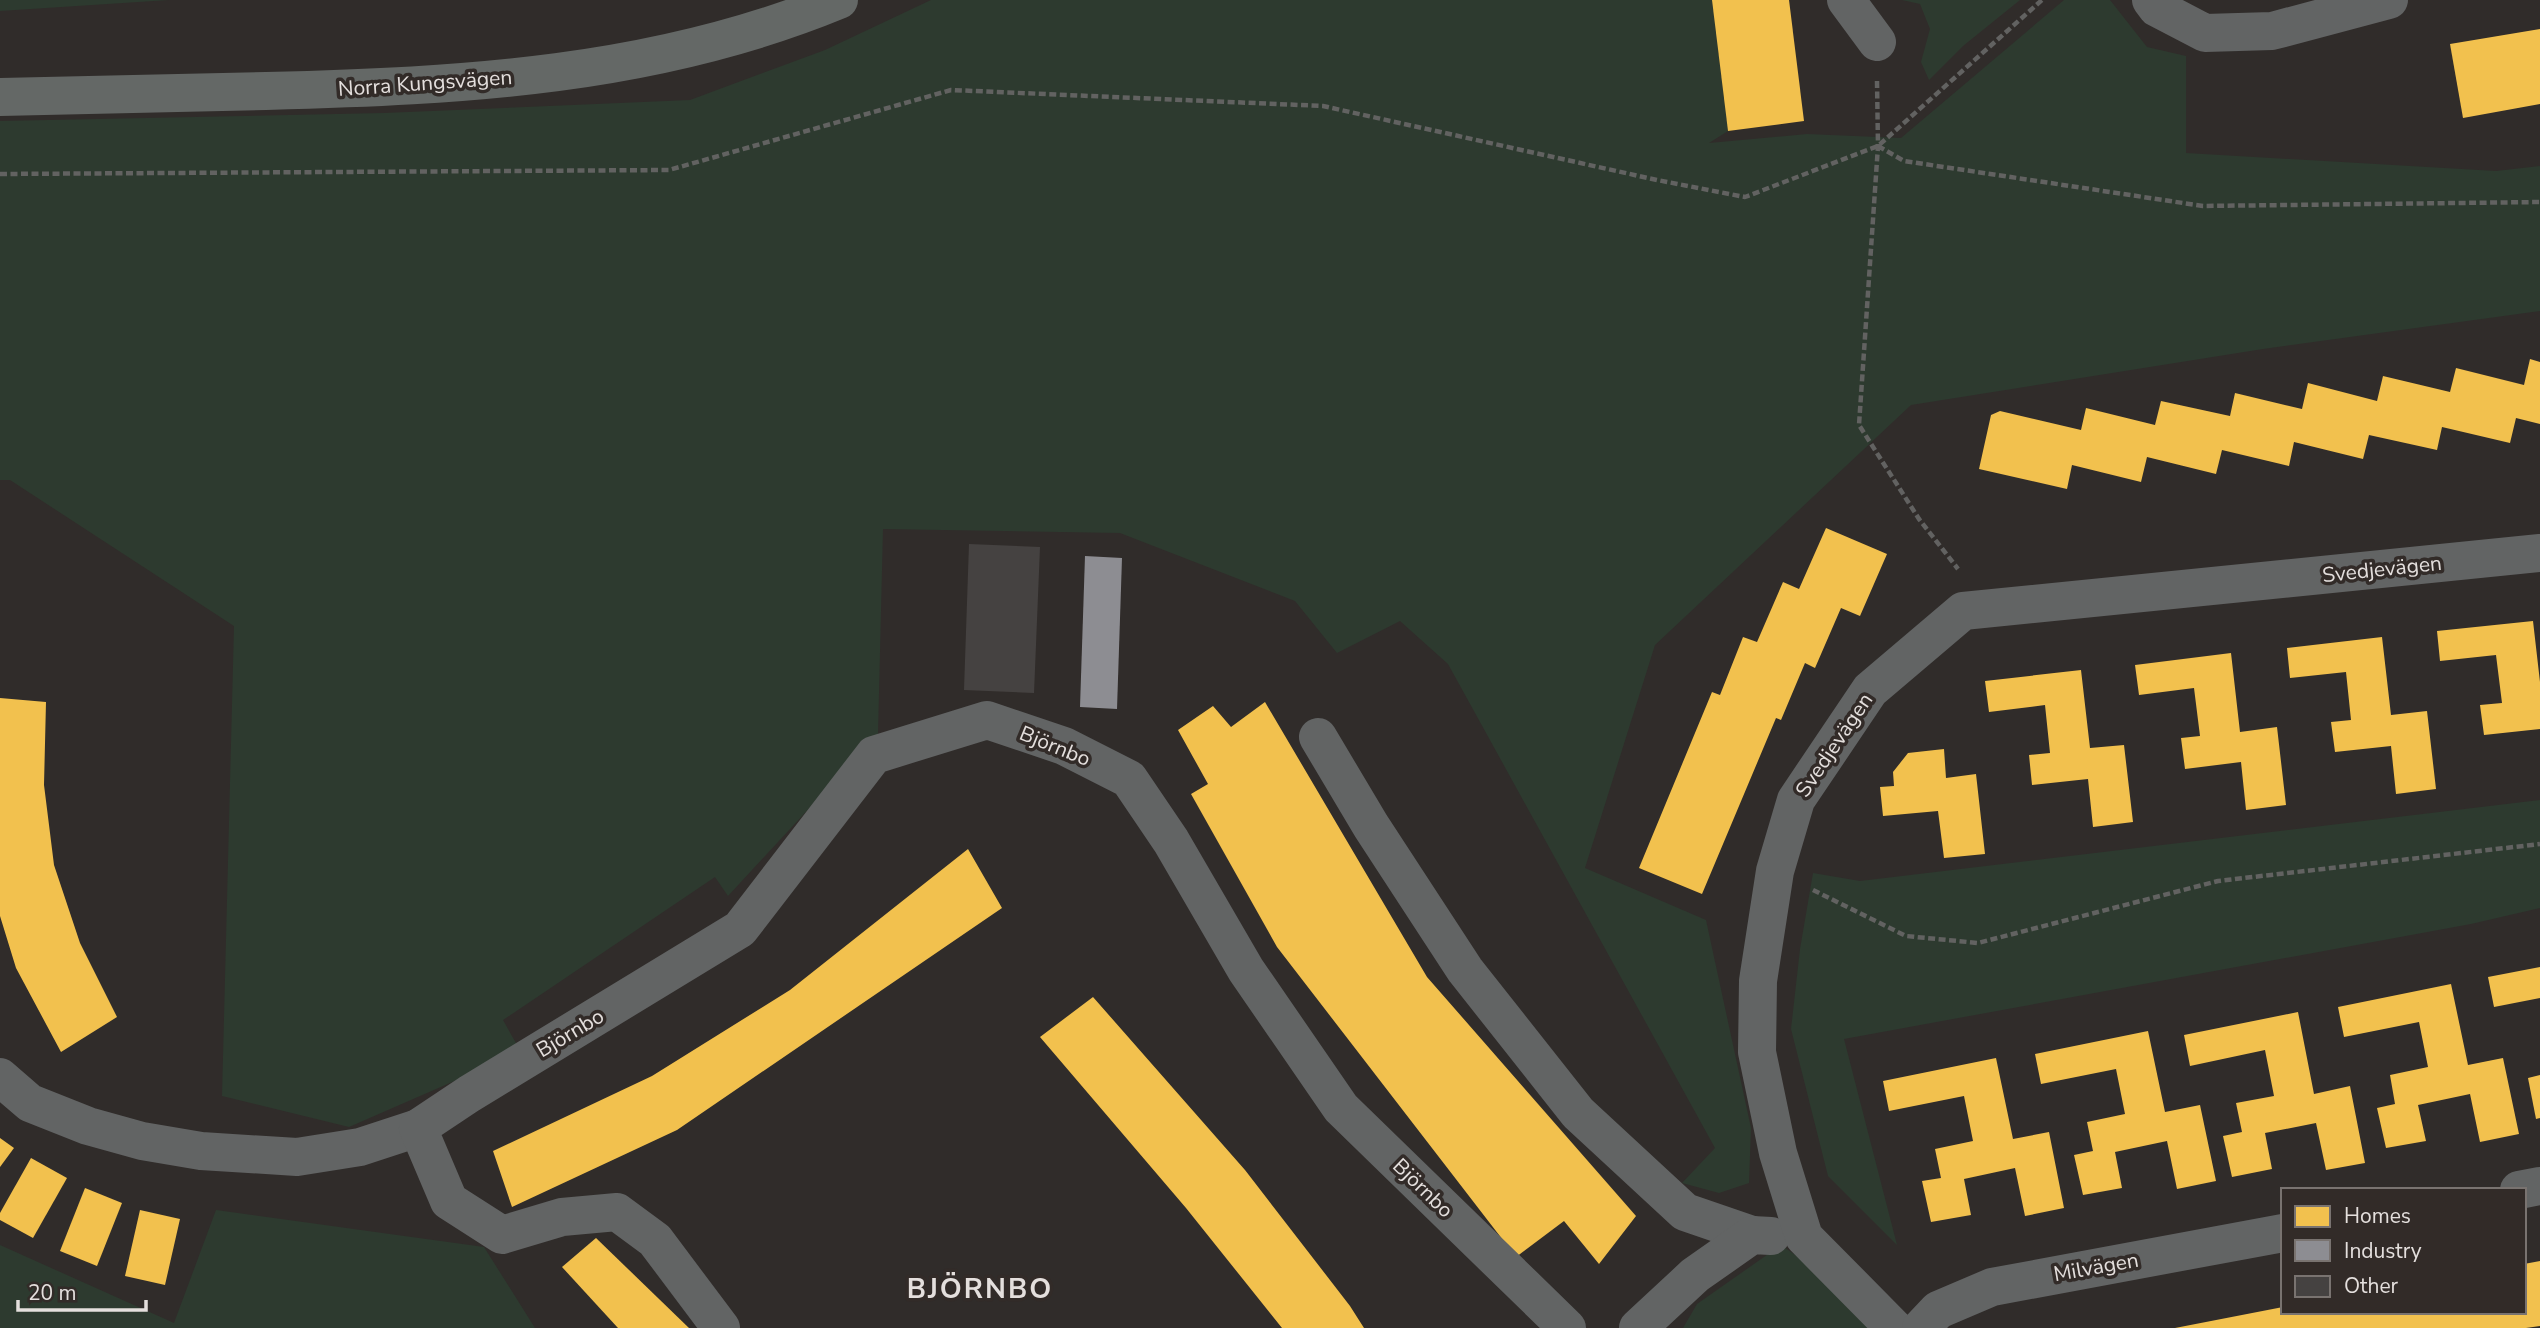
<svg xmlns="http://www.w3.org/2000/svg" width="2540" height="1328" viewBox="0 0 2540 1328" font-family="'Nunito Sans',sans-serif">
<rect width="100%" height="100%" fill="#302c2a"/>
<g fill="#2d3a2f">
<path d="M0,0H169L0,11Z"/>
<path d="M931,0H1712L1728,131L1709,143L1807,134L1901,138L2064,0H2110L2147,47L2186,56V153L2496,171L2540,166V311L2263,349L1911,405L1655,645L1585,868L1706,920L1751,1128L1749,1183L1719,1193L1682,1183L1715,1148L1448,664L1400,621L1337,653L1295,601L1120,533L883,529L878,734L728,896L715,877L503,1020L521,1052L349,1127L222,1096L234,626L10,480H0V121L384,113L690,100L825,50Z"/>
<path d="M1902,0H2020L1963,46L1929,80L1921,62L1930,29L1920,4Z"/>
<path d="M2540,800V908L2471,924L1844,1039L1897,1245L1828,1176L1791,1029L1800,949L1813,873L1860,881Z"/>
<path d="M216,1210L484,1247L535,1328H0V1245L174,1323Z"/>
<path d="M1781,1245L1897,1326L1898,1328H1683L1697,1304Z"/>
</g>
<g fill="#f2c14e">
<path d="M1712,0H1789L1804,121L1728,131Z"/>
<path d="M2540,29V104L2463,118L2450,44Z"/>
<path d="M2530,359L2540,362V424L2516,418L2510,443L2442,427L2437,450L2369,435L2363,459L2294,442L2289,466L2222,450L2216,474L2147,457L2141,482L2072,465L2067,489L1979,469L1991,415L2000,411L2081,430L2086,408L2155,425L2161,401L2230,416L2235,393L2302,409L2308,383L2377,401L2383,376L2450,392L2456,368L2524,385Z"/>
<path d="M1826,528L1887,554L1860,616L1841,608L1815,668L1805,663L1781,720L1776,718L1702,894L1639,868L1712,692L1720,695L1743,637L1757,642L1783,582L1799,589Z"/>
<path d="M2533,621L2540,682V729L2484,735L2480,705L2502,703L2496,655L2440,661L2437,631Z"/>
<path d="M2382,637L2391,715L2427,711L2436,789L2396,794L2391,746L2335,752L2331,722L2351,720L2346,672L2290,678L2287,648Z"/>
<path d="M2231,653L2240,732L2277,727L2286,805L2246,810L2241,762L2185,769L2181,738L2200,736L2194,688L2139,695L2135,665Z"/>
<path d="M2081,670L2090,748L2124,745L2133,822L2093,827L2088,779L2032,785L2029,755L2050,753L2045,705L1989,712L1985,681Z"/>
<path d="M0,698L46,702L44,785L54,865L80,943L117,1017L61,1052L16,968L0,916Z"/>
<path d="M1265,702L1427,977L1636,1216L1599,1264L1564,1221L1516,1257L1277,947L1191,794L1208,784L1178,730L1213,706L1231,727Z"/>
<path d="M1944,749L1946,778L1976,774L1985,854L1944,858L1938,811L1883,816L1880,787L1894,786L1893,772L1908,753Z"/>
<path d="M968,849L1002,908L677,1130L512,1207L493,1151L652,1076L790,990Z"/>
<path d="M2540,967V998L2494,1007L2488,977Z"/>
<path d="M2451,984L2468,1065L2503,1058L2519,1134L2480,1142L2470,1094L2418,1105L2426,1141L2386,1148L2377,1108L2395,1104L2390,1075L2428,1067L2419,1022L2344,1037L2338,1007Z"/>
<path d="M1093,997L1245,1170L1350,1306L1364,1328H1282L1186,1208L1040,1037Z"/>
<path d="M2298,1012L2314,1094L2350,1086L2365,1163L2326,1170L2316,1123L2265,1133L2272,1169L2232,1177L2223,1136L2242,1132L2236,1103L2274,1096L2265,1050L2190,1066L2184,1035Z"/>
<path d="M2148,1031L2165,1112L2200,1105L2216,1181L2177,1189L2167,1141L2115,1152L2122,1188L2083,1195L2074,1155L2093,1151L2087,1122L2125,1114L2116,1069L2041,1084L2035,1054Z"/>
<path d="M1996,1058L2013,1139L2049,1132L2064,1208L2025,1216L2015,1168L1964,1179L1971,1215L1931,1222L1922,1181L1941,1178L1935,1149L1973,1141L1964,1096L1889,1111L1883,1081Z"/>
<path d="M2540,1075V1118L2536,1119L2528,1078Z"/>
<path d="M0,1138L14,1148L0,1167Z"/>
<path d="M31,1158L67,1178L33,1238L0,1220V1213Z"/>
<path d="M85,1188L122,1203L97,1266L60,1251Z"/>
<path d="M140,1210L180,1219L165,1285L125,1276Z"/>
<path d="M596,1238L689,1328H618L562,1267Z"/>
<path d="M2540,1261V1326L2526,1328H2175L2283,1307V1312H2524V1264Z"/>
</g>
<path fill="#8d8d92" d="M1085,556L1122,558L1117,709L1080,707Z"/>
<path fill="#454241" d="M969,544L1040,547L1034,693L964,690Z"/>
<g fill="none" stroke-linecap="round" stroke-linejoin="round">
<g stroke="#626261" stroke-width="4.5" stroke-dasharray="7 3.5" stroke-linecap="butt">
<path d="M1877,81L1878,146L1859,425L1919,519L1958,569"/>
<path d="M1878,146L1904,161L2203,206L2540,202"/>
<path d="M0,174L669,170L951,90L1323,106L1657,180L1745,197L1878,146L2042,0"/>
<path d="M1813,890L1906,936L1978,943L2218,881L2540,844"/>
</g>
<g stroke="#626464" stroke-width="38">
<path d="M1846,0L1877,42"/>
<path d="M2151,0L2157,8L2205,33L2272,31L2389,0"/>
<path d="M1318,737L1371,826L1465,970L1578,1113L1685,1212L1752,1235"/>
<path d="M0,1077L30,1103L88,1126L142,1141L201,1151L297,1157L360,1147L418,1128"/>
<path d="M2519,1190L2540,1186"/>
<path d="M721,1328L655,1240L617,1212L562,1217L502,1235L449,1201L418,1128L469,1094L740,929L874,755L987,720L1064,746L1129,779L1171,841L1246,970L1341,1108L1567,1328"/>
<path d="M1638,1328L1695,1275L1752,1235L1771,1236"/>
<path d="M1894,1328L1804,1237L1778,1153L1757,1052L1758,981L1775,871L1796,800L1870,690L1963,611L2540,553"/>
<path d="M1921,1328L1938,1310L1992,1287L2283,1233"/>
</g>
<path stroke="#646866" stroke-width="38" d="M0,97C89,95 177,93 266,91C462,86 655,76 839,0"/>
</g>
<g text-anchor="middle" stroke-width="7" stroke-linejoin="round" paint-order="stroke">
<g font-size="21" fill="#e4dfdd" stroke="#322b28">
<text transform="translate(425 83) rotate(-4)" y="7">Norra Kungsvägen</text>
<text transform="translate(2382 569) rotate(-6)" y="7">Svedjevägen</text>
<text transform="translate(1834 745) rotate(-56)" y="7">Svedjevägen</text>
<text transform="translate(1055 746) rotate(22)" y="7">Björnbo</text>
<text transform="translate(570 1033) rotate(-31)" y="7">Björnbo</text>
<text transform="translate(1423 1188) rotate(44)" y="7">Björnbo</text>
<text transform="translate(2096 1267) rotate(-10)" y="7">Milvägen</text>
</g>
<g font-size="28" font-weight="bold" letter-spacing="2" fill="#e4dfdd" stroke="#322b28">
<text x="980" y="1298">BJÖRNBO</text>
</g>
</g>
<rect x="2281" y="1188" width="245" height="126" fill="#322b28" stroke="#797370" stroke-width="2"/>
<rect x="2295" y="1206" width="35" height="21" fill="#f2c14e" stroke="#797370" stroke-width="2"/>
<text x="2344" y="1223" font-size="21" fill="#e4dfdd">Homes</text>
<rect x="2295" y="1240" width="35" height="21" fill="#8d8d92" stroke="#797370" stroke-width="2"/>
<text x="2344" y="1258" font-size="21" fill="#e4dfdd">Industry</text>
<rect x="2295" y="1276" width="35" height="21" fill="#454241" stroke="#797370" stroke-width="2"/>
<text x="2344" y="1293" font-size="21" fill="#e4dfdd">Other</text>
<path d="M18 1300v10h128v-10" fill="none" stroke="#e4dfdd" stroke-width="3.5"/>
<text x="28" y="1300" font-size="21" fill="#e4dfdd" stroke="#322b28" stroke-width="5" paint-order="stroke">20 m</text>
</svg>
